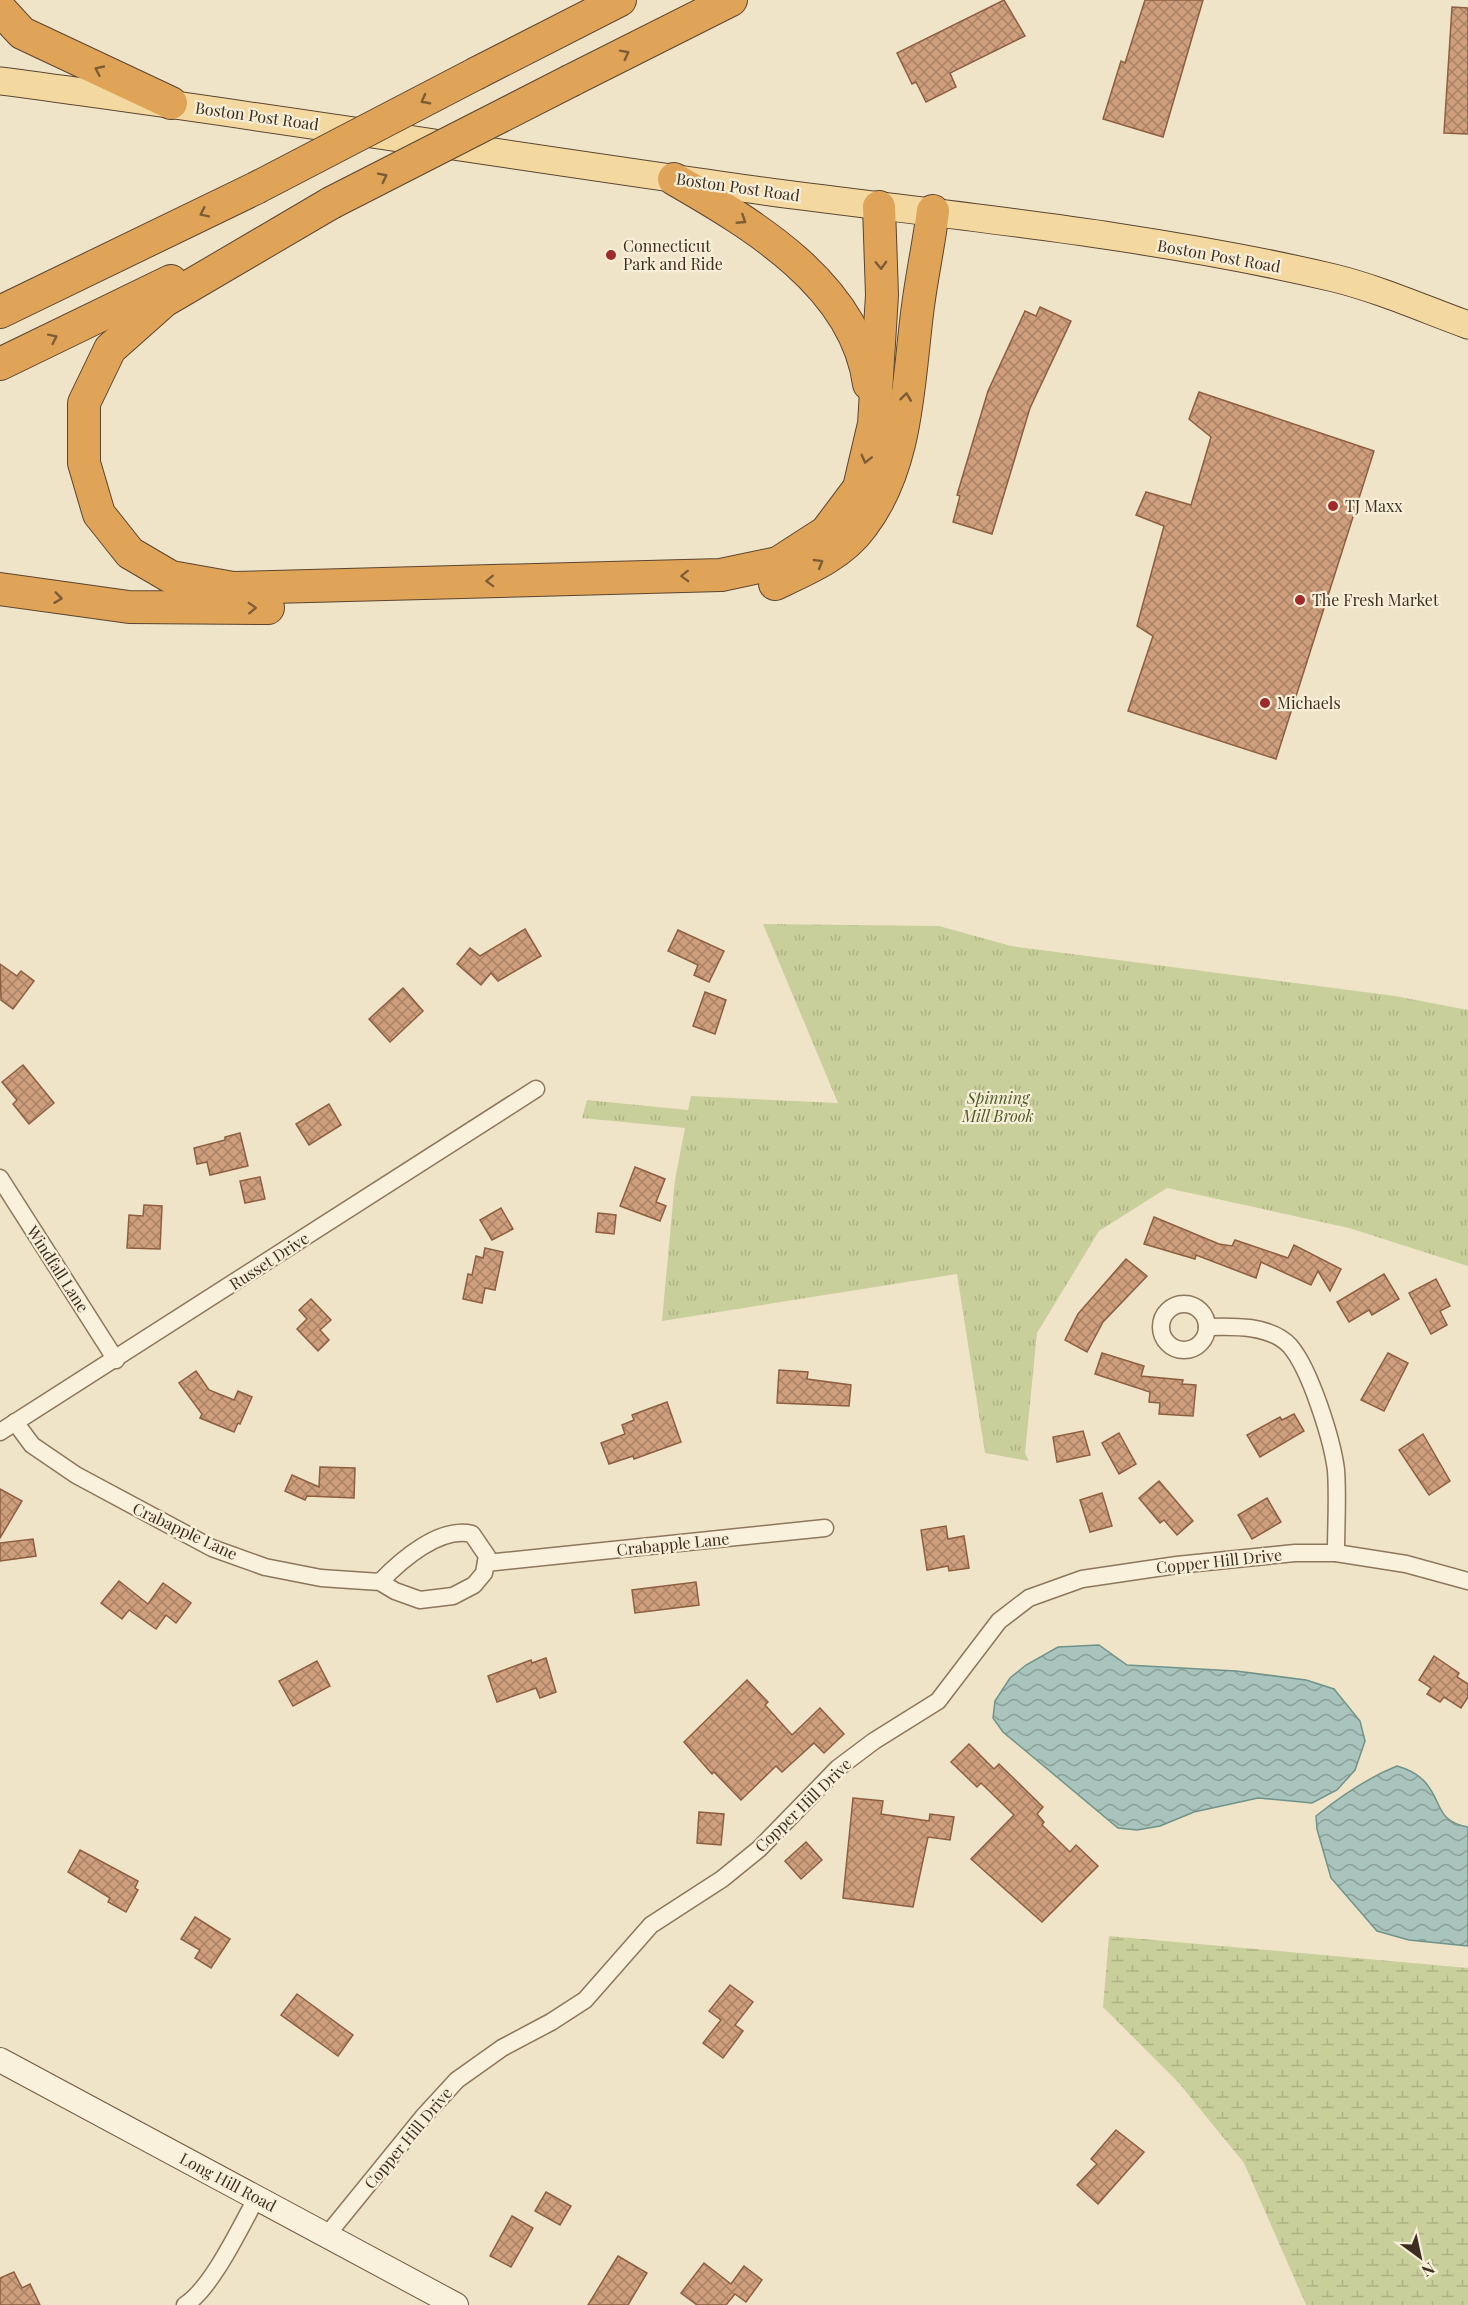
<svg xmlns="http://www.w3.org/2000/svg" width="1468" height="2305" viewBox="0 0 1468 2305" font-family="'Playfair Display',serif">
<defs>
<pattern id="grass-tufts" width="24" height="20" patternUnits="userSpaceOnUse" patternTransform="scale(1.5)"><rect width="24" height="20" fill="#c9cf9b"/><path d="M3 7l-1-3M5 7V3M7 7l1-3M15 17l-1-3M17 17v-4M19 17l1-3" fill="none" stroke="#aeb285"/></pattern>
<pattern id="wetland-marsh" width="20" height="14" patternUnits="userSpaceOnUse" patternTransform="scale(1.5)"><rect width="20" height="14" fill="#c9cf9b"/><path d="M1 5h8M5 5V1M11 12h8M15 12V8" fill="none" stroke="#aeb285"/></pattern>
<pattern id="water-waves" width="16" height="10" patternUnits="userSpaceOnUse" patternTransform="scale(1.5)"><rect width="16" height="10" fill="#a9c4bc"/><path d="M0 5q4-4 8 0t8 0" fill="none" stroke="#8ba098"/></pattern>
<pattern id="building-cross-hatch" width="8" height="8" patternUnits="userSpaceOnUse" patternTransform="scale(1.5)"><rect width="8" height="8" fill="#cf9f7d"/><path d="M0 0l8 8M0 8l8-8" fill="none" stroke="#a98266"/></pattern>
</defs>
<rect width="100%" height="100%" fill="#f0e4c8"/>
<path fill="url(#grass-tufts)" d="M763,924L939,926L1011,946L1395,996L1468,1010V1266L1349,1228L1167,1188L1099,1231L1037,1333L1025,1453L1029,1461L985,1453L957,1274L662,1321L675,1180L685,1128L582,1118L587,1100L688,1110L691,1096L838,1103Z"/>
<path fill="url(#wetland-marsh)" d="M1109,1936L1468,1968V2305H1306L1244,2163L1178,2082L1103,2007Z"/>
<g fill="url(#water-waves)" stroke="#6f938a" stroke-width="1.5">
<path d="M1099,1645L1127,1665L1236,1671L1306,1680L1334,1689L1360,1721L1365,1741L1355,1770L1337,1790L1312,1803L1258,1798L1194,1812L1160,1826L1137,1830L1118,1828L1003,1732L993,1718L995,1701L1010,1678L1026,1665L1058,1647Z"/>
<path d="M1397,1766C1408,1769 1417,1773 1425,1782C1443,1802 1435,1821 1468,1827V1946L1409,1940L1377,1931L1331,1878L1317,1829L1316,1816C1341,1796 1367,1778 1397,1766Z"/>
</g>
<g fill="url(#building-cross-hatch)" stroke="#8d5f41" stroke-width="1.5">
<path d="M1004,0L1025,36L950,73L956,87L926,102L916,82L912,84L897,53Z"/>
<path d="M1145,0H1203L1163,137L1103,119L1121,61L1125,63Z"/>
<path d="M1452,7L1468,8V134L1444,133Z"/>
<path d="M1040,307L1071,321L1030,408L992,534L953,522L960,496L957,495L988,391L1025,311L1036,316Z"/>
<path d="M1199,392L1374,451L1276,759L1128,711L1153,636L1137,626L1164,526L1136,515L1146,492L1191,505L1211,437L1189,419Z"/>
<path d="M525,929L541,956L498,981L491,973L481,985L457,964L470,948L480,956Z"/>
<path d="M678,930L724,951L709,982L694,975L698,965L668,951Z"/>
<path d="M0,964L17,976L21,971L34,981L13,1009L1,1000Z"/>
<path d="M403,988L423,1011L390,1042L369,1019Z"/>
<path d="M705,992L726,1000L715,1034L693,1026Z"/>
<path d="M23,1065L54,1103L29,1124L13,1104L17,1100L2,1082Z"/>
<path d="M329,1104L341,1125L309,1145L296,1124Z"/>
<path d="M240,1133L248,1166L210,1175L207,1162L197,1164L194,1148L225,1140V1137Z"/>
<path d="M635,1167L665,1179L656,1202L666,1206L660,1221L620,1206Z"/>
<path d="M260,1177L265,1199L245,1203L240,1181Z"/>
<path d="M144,1205L162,1206L160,1249L127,1248L129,1215L143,1216Z"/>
<path d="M501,1208L513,1229L492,1240L480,1220Z"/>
<path d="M598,1213L616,1215L614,1234L596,1232Z"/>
<path d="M1154,1217L1219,1244L1232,1246L1235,1240L1288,1258L1294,1245L1341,1269L1330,1291L1318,1271L1311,1285L1261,1262L1256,1278L1196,1255L1195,1259L1144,1244Z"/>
<path d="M485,1248L503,1252L495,1290L485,1288L482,1303L463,1299L468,1274L472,1275L476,1256L483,1258Z"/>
<path d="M1126,1259L1147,1276L1103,1322L1087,1352L1065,1340L1078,1314Z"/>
<path d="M1384,1274L1399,1299L1372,1315L1369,1310L1349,1322L1337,1302Z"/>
<path d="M1436,1279L1450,1306L1440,1311L1447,1325L1431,1334L1409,1293Z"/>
<path d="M311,1299L331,1320L320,1330L329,1340L318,1351L297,1329L307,1319L299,1310Z"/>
<path d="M1102,1353L1144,1366L1141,1376L1183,1380L1182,1384L1196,1385L1193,1416L1159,1414L1160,1403L1149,1402L1150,1392L1095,1374Z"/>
<path d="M1388,1353L1408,1363L1384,1411L1361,1400Z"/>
<path d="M779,1370L808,1372L807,1379L851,1385L849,1406L777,1403Z"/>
<path d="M196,1371L209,1390L234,1400L238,1391L252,1397L240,1424L238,1423L234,1432L200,1418L202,1414L179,1383Z"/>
<path d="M667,1402L681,1442L634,1459L633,1456L609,1464L601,1443L625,1434L622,1425L634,1420L632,1415Z"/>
<path d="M1294,1414L1304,1431L1260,1457L1247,1435L1280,1417L1282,1420Z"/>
<path d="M1083,1431L1090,1455L1057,1462L1053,1437Z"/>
<path d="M1119,1433L1136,1464L1119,1474L1102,1443Z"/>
<path d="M1423,1434L1450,1481L1429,1495L1399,1450Z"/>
<path d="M320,1467L355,1468L354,1498L307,1496L305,1500L285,1491L292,1475L319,1487Z"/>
<path d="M1159,1481L1193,1521L1177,1535L1164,1520L1160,1523L1139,1498Z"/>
<path d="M0,1489L22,1501L0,1538Z"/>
<path d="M1102,1493L1112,1526L1090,1532L1080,1500Z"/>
<path d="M1267,1498L1281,1522L1252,1539L1238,1515Z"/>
<path d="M946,1526L948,1539L964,1536L969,1568L949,1571L948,1566L927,1570L921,1530Z"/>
<path d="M33,1539L36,1556L0,1561V1543Z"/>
<path d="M119,1581L148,1604L163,1583L191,1603L176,1623L166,1615L156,1629L129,1610L122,1619L101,1603Z"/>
<path d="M696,1582L699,1605L635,1613L632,1590Z"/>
<path d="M1434,1656L1459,1673L1457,1677L1468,1684V1697L1461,1708L1444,1697L1440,1702L1427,1694L1431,1688L1419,1680Z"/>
<path d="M546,1658L556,1692L540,1698L536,1688L497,1702L488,1676L531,1660L532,1663Z"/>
<path d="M317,1661L330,1686L293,1706L279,1681Z"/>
<path d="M747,1680L768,1702L765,1705L792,1735L820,1708L844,1734L824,1753L814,1743L782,1772L776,1766L741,1800L714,1772L712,1774L684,1742Z"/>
<path d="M969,1744L994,1769L999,1764L1043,1807L1037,1814L1044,1822L1042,1825L1070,1852L1076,1845L1098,1866L1042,1922L971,1859L1014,1815L981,1783L977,1787L951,1762Z"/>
<path d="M853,1798L883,1801L881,1814L929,1821L930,1814L954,1817L950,1840L928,1837L913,1907L843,1898Z"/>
<path d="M699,1812L724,1814L721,1845L697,1843Z"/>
<path d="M806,1842L822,1860L801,1879L785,1861Z"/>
<path d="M80,1850L138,1881L135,1888L138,1890L126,1912L108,1902L110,1898L68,1872Z"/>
<path d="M195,1917L230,1939L211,1968L195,1958L200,1950L181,1939Z"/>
<path d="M730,1985L753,2002L735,2025L743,2031L723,2058L703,2043L721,2020L709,2011Z"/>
<path d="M297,1994L353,2035L338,2056L281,2015Z"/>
<path d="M1116,2130L1144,2152L1098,2204L1077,2185L1097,2164L1091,2159Z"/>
<path d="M546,2192L571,2206L560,2225L535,2211Z"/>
<path d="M512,2216L533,2228L511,2267L490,2256Z"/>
<path d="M618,2256L647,2273L628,2305H588Z"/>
<path d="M704,2263L731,2284L744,2266L762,2280L746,2302L735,2294L726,2305H697L681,2293Z"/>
<path d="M14,2272L22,2288L30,2284L40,2305H0V2278Z"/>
</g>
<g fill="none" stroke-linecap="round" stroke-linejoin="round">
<defs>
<g id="street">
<path d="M0,1178L116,1360"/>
<circle cx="1184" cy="1327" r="23"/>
<path d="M1207,1327C1233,1326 1271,1325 1290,1346C1310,1369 1332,1439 1336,1470C1338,1497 1336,1526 1336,1553"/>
<path d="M15,1422L32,1445L76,1475L212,1548L265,1567L321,1578L380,1582L395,1591L420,1600L453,1596L474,1585L484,1573L487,1556L472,1534C440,1526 401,1560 380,1582"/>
<path d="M0,1432L536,1089"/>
<path d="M486,1563L825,1528"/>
<path d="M327,2235L423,2117L457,2080L502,2048L551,2022L585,2000L651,1925L722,1879L759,1849L838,1768L874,1741L938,1701L999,1621L1029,1598L1082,1579L1177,1565L1295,1553H1336L1406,1564L1468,1581"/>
<path d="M185,2305C212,2288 241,2226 257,2197"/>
</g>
<path id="secondary" d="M0,2060L456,2305"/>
<path id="primary" d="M0,81C253,114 504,155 756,190C949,216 1144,233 1334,278C1379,289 1424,309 1468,325"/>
<g id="highway">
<path d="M0,9L22,33L171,103"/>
<path d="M477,73L620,0"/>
<path d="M572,80L731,0"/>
<path d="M674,179C752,224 856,285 869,384"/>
<path d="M331,203L164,301L110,349L84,403V463L99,514L130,553L171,577L233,588L721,575L778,563L826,532L859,488L874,424L882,295L879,207"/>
<path d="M0,312L256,188"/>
<path d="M0,364L171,281"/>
<path d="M775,584C807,569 841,555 862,526C909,465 908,380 918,306C922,275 929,243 933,211"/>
<path d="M0,589L129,607L268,608"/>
</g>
</defs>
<use href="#street" stroke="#8d765c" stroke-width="19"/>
<use href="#secondary" stroke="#6f573f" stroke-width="26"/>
<use href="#primary" stroke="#5b4430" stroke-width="29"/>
<use href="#highway" stroke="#5b4430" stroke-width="34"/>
<use href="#street" stroke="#faf1dc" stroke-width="16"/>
<use href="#secondary" stroke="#faf1dc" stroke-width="24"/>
<use href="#primary" stroke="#f3d9a0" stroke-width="27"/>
<use href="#highway" stroke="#e0a458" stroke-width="32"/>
<defs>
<g id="highway-bridge">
<path d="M256,188L477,73"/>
<path d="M331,203L572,80"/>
</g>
</defs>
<use href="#highway-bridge" stroke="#5b4430" stroke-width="34" stroke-linecap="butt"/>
<use href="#highway-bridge" stroke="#e0a458" stroke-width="32"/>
</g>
<defs><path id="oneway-chevron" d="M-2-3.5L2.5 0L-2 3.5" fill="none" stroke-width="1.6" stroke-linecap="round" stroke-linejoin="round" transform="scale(1.5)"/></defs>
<g stroke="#7e5d36">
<use href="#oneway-chevron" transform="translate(625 54) rotate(-27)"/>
<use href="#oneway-chevron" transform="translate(99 70) rotate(-155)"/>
<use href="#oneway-chevron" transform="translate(425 100) rotate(152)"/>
<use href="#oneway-chevron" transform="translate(383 177) rotate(-27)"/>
<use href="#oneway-chevron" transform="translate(204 213) rotate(154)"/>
<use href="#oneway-chevron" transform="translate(742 220) rotate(33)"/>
<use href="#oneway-chevron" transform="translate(881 265) rotate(88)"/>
<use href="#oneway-chevron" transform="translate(53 338) rotate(-26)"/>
<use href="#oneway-chevron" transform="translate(906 397) rotate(-83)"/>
<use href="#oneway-chevron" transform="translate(866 459) rotate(104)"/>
<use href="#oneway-chevron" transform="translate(819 563) rotate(-30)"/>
<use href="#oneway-chevron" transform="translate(685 576) rotate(178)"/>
<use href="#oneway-chevron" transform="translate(490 581) rotate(178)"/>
<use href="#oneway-chevron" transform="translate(58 598) rotate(7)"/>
<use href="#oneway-chevron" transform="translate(252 608) rotate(-2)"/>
</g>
<g fill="#9e2a2b" stroke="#f7eed8" stroke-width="2">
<circle cx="611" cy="255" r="6"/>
<circle cx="1333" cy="506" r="6"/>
<circle cx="1300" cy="600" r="6"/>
<circle cx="1265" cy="703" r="6"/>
</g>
<g text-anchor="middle" stroke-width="4.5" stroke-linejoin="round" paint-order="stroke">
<g font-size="16" fill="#3d2e20" stroke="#f7eed8">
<text transform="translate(257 116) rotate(8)" y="6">Boston Post Road</text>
<text transform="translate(738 187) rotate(8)" y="6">Boston Post Road</text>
<text transform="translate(1219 256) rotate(10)" y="6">Boston Post Road</text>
<text transform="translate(269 1261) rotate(-33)" y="6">Russet Drive</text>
<text transform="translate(58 1269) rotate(57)" y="6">Windfall Lane</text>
<text transform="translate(185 1531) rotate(25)" y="6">Crabapple Lane</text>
<text transform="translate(673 1544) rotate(-6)" y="6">Crabapple Lane</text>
<text transform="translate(1219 1561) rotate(-6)" y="6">Copper Hill Drive</text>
<text transform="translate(803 1805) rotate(-44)" y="6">Copper Hill Drive</text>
<text transform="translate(408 2138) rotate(-50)" y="6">Copper Hill Drive</text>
<text transform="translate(228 2182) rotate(28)" y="6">Long Hill Road</text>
</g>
<g font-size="16" fill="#3d2e20" stroke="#f7eed8" text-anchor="start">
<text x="623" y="252">Connecticut<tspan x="623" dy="18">Park and Ride</tspan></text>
<text x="1345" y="512">TJ Maxx</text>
<text x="1312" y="606">The Fresh Market</text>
<text x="1277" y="709">Michaels</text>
</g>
<g font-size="16" font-style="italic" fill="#4d5a26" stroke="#f7eed8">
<text x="998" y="1104">Spinning<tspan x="998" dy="18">Mill Brook</tspan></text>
</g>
</g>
<g transform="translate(1420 2257) rotate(147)" stroke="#f7eed8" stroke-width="4.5" paint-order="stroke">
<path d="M0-4.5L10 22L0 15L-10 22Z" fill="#3d2e20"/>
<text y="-9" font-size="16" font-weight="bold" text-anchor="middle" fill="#3d2e20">N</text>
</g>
</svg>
